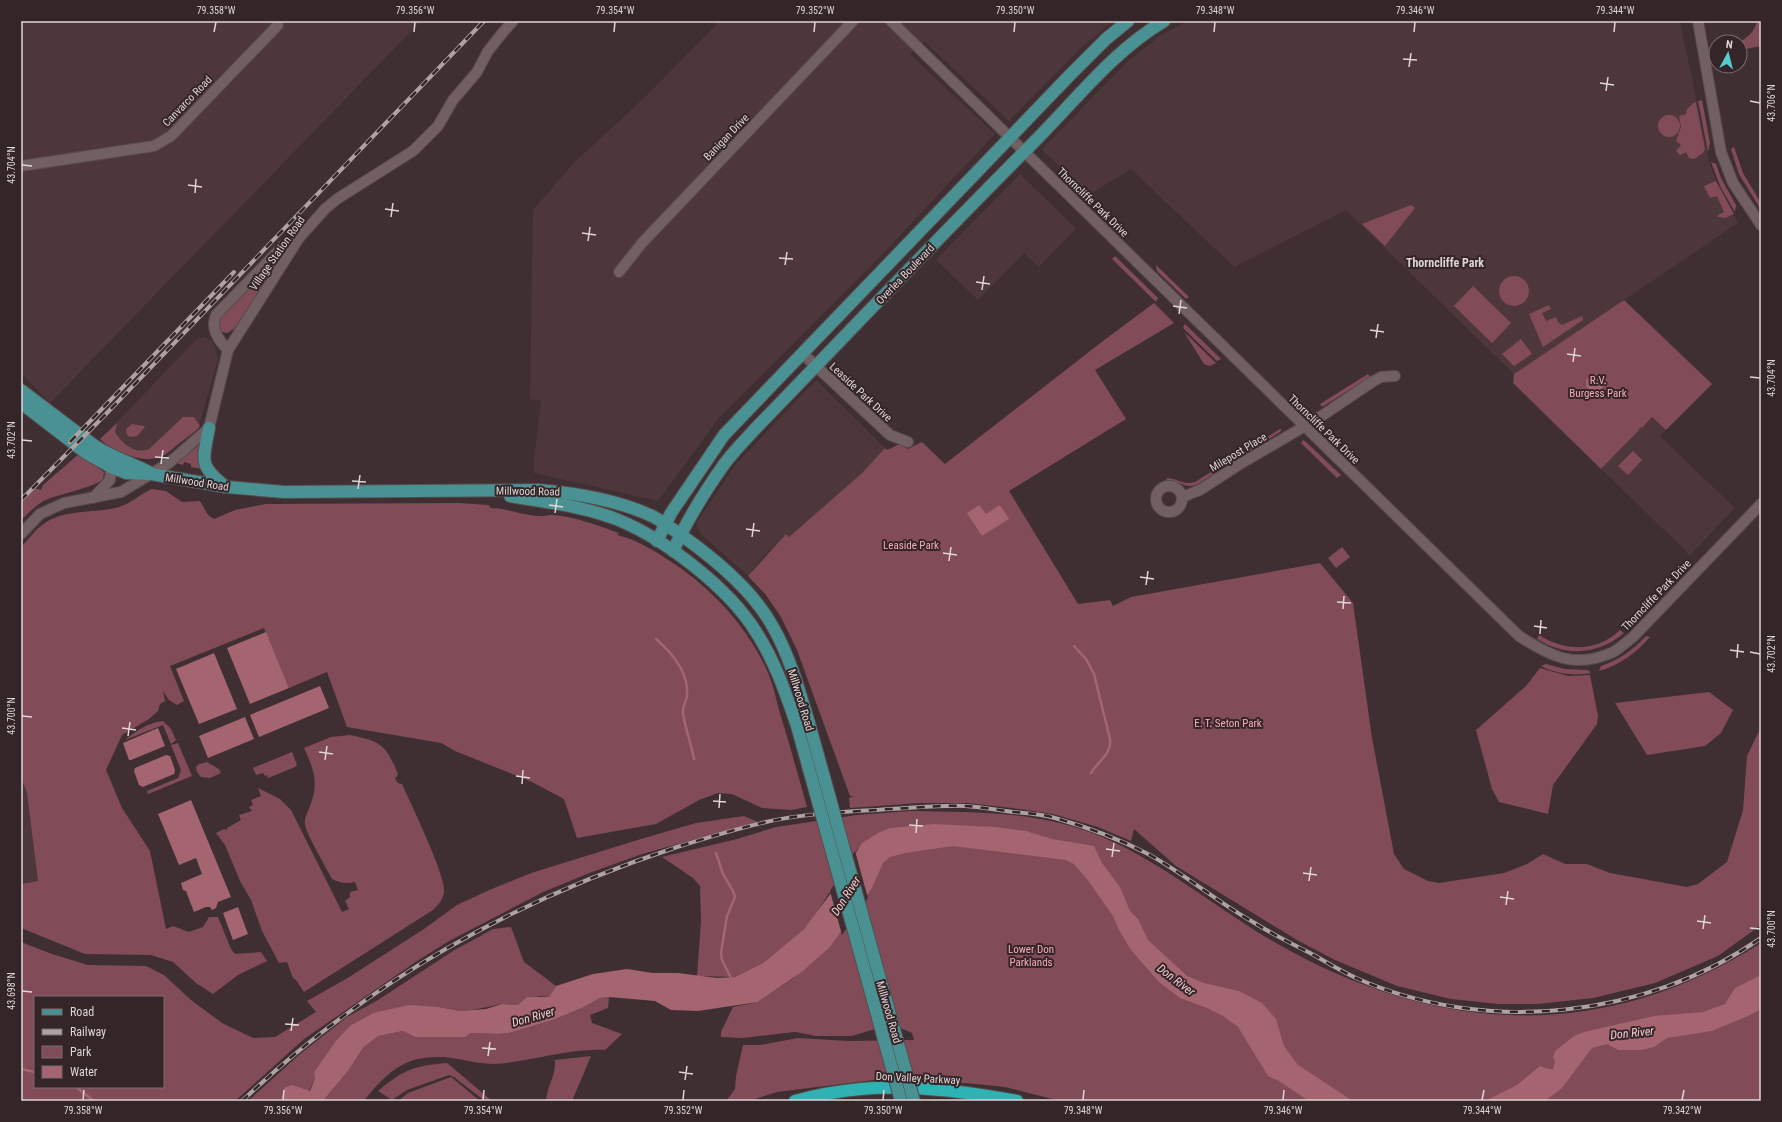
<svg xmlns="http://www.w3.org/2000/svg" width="1782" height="1122" viewBox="0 0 1782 1122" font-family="'Roboto Condensed',sans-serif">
<rect width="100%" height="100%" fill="#3f2f32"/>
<g fill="#4e373b">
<path d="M21,21H421L50,403L21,373Z"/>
<path d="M720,21H1113L1080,49L1009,121L924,41L910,54L995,134L871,266L718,419L658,501L534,473V459L541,401L530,399L533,210L574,163L643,99Z"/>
<path d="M1188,21H1680L1709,162L1716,181L1738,223L1514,374L1346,210L1234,267L1131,169L1089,195L1043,151V148L1127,62L1161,35Z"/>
<path d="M1020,174L1076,229L1039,267L1024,253L978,300L936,260Z"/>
<path d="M204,337L213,342L218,359L198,429L163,456L154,459H145L122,453L106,444L101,439L196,340Z"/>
<path d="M816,380L885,448L862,473L789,537L786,534L761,559L748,576L703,536L698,529L697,522L736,464Z"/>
<path d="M1651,416L1666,430L1660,436L1735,508L1690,555L1601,469Z"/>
<path d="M21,778L27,793L38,881L21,884Z"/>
</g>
<g fill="#814c57" fill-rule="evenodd">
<path d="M1757,21H1759L1761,46L1740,50V42C1748,37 1755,31 1757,21Z"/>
<path d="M1702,100L1710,143L1708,152L1698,101Z"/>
<path d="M1695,102L1696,103L1705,149L1703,153L1694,159L1689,158L1686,152L1680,155L1676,151L1681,145L1676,141L1681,127L1679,116L1686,114L1687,109Z"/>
<circle cx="1669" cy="126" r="11"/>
<path d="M1734,147L1743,173L1761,203V210L1739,174L1731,149Z"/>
<path d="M1711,162L1716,164L1721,178L1736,205L1735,212L1721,188Z"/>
<path d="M1716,181L1734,214L1725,218L1718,217V215L1724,212L1717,196L1710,198L1704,186Z"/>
<path d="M1411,205L1415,208L1385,246L1362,224Z"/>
<path d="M284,249L286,252L234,329L227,333L219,331L216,321Z"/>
<path d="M1115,256L1158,298L1156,302L1112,259Z"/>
<path d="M1156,265L1189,297L1186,299L1157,271Z"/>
<circle cx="1514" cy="291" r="15"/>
<path d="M1473,286L1511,323L1492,343L1454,306Z"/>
<path d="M1624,300L1712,384L1666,430L1652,417L1642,428L1640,427L1639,430L1601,469L1513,383L1514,374Z"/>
<path d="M1154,303L1174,323L1095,370L1126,419L1009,491L1078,604L1110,600L1113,606L1131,597L1320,563L1353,603L1372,738L1394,854L1404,869L1428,881L1439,883L1504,873L1527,864L1543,854L1565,864H1587L1610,873L1687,887L1698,884L1727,862L1743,810L1747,756L1761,727V925L1718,956L1655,983L1593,998L1538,1004H1498L1451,999L1397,986L1335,960L1297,940L1176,866L1134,829L1131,841L1098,827L1053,814L1012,808L968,803H918L850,808L849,798L854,796H850L797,650L781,617L766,595L748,576L786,534L789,537L862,473L885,448L887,450L900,444L908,449L922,442L945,464L1099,344Z"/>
<path d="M1549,305L1551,309L1542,313L1546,321L1556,317L1558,322L1562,325L1582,316L1583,320L1543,347L1529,314Z"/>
<path d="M1185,324L1221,359L1217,361L1183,328Z"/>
<path d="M1184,332L1216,363L1210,366L1204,364Z"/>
<path d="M1521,339L1532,354L1514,366L1502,354Z"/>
<path d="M1368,374L1370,377L1322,407L1320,404Z"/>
<path d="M183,417H194L200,426C195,433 187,437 181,442C175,446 170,452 164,455C146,466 114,452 100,439L117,423L115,432C121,443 135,455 149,449Z"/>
<path d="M132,424L144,426L145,427L137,436L131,437L127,435L126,429Z"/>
<path d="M1280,429L1282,430L1280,432L1196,485C1184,489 1178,480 1167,480L1166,478C1177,478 1184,486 1195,482Z"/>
<path d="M1303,440L1306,442L1341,475L1337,478L1301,443Z"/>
<path d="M202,443L203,469L191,467V464L184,462L183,465L176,463Z"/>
<path d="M1633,451L1642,460L1628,475L1618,466Z"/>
<path d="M80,453L104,472L103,479C95,487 61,494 48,499C37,503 29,513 21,520V504L34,488L41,490L43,485Z"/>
<path d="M152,489L166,491L182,502L200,501L208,515L214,519L235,510L266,504L459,503L489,505L490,508C508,508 524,516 541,516C544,517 547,515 550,515C570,515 600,526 619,533L617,535C639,540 658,553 676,565C715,592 749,629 768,673C773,684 776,698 779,710C789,742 798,775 807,807L791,810L762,808L732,794L718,793L699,800L656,824L577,838L564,799L530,781L455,751L441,743L347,727L327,672L289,688L264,628L170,666L184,701L177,705L169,700L163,691L165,701L160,704L158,711L149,719L122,735L106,770L122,808L150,851L166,929L173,926L189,932L203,927L209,917H218L231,949L235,954L261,952L267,961L238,975L213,994L196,983L173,962L151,955L85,954L21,928V884L38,881L27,793L21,778V547C28,540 34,531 42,525C64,508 94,514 119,507C132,503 140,494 152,489Z"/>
<path d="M1342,547L1350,557L1336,568L1328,558Z"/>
<path d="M1620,630L1624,633C1598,655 1566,657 1537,639L1539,635C1565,652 1598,652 1620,630Z"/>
<path d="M1646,636L1650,637C1636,653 1620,665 1599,671L1601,666C1619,660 1633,650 1646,636Z"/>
<path d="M1546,664L1565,669L1588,670L1591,673C1574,676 1556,674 1541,666Z"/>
<path d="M1540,668L1568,676L1590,675L1598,716L1597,724L1553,785L1548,814L1499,802L1492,789L1476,730L1526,686Z"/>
<path d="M1709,692L1733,710L1721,733L1705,746L1647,755L1615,703Z"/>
<path d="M163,721L171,729L176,740L171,744L163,725L125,740C135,731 150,722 163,721Z"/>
<path d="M350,735C381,741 386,745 398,774L395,779L398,783L402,784C410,802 447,878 444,892C443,900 438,905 433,910L304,992L296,980L293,978L287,962L279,963L262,931L251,900L240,881L225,845L216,833L224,829L227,830V828L241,820L239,815L252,811L249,807L253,805L251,800L261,796L258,788L280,799L291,810L342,912L349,909L345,901L350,897V892L358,890L355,882C346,884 340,883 332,879C327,869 305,832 305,824C304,817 309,810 311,803C319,781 313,768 304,748L331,737Z"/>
<path d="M178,743L192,776L148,794L147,791L178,778L181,770L171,745Z"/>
<path d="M292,752L297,765L295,767L268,778L267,775L265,776L263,773L256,775L253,768Z"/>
<path d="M207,762L219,769L221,773L210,778L201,777L197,772L196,767L200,763V764Z"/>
<path d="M910,811C970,812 1030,811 1087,831C1156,856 1212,906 1276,943C1437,1035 1602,1044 1761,943V1101H1060L1005,1087L976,1084L925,1080L882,1079L777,1092L749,1101H726L735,1089L736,1076L743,1045H760L798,1038L849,1041L914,1040L912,1033L898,1027L875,1029L852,1036H816L795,1032L742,1038L721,1037V1032L733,1007L758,1002L792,979L818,958L859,847L813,918L804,929L786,944L763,963L735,977L697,976L701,921L700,886L693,878L662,857L737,839L776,827L857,815Z"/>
<path d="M744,816L758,822L642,854L592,872L543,892L449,941L417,961L304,1039L235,1101H21V942L52,954L88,965L146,966L164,975L191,1000L222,1023L253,1038L275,1037L316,1012L307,1001L346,979L424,929L457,905L487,891L531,873L641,839L696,823ZM35,997H163V1087H35Z"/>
<path d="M511,927L524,962L556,986L549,997L539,996L518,1005L502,1004L472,1010L460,1011L439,1007L373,1013L351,1025L314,1072L315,1078L309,1091L282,1098L283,1101H248L299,1055L347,1017L378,1000L453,951L493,929Z"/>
<path d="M609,997L608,1008L590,1015L592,1023L622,1034L605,1050C567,1048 532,1062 494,1064C479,1064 466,1060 451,1058C442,1056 427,1057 418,1059C395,1064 378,1083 364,1101H323L348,1071L365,1046L377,1036L403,1031L415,1037L470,1033L499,1034L509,1033L553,1020L582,1008L600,998Z"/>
<path d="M591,1056L572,1101H546C547,1085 556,1077 555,1060Z"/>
<path d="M447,1063L491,1100L497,1101H485L454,1077L449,1075L407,1090L392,1100L378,1091C405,1069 413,1066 447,1063Z"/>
<path d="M451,1077L480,1101H398L408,1093Z"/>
</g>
<g fill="#a46470">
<circle cx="1595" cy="383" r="9"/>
<path d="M979,505L986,514L1000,505L1009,519L982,536L967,513Z"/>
<path d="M266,632L289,688L250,704L227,648Z"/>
<path d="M214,653L237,709L199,724L176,669Z"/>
<path d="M320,686L329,708L259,737L250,715Z"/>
<path d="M245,717L254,739L208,758L199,736Z"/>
<path d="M158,728L165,746L131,760H129L123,743Z"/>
<path d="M166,755L170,756L175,770L174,774L143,787L139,785L134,771L135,768Z"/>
<path d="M191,800L231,897L218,902L216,908L212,910L210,907H206L194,912L186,891L183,890L181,883L202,874L196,858L179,865L158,814Z"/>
<path d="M934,824L995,827L1026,831L1052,839L1094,846L1102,863L1120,887L1130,911L1138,919L1148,940L1187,976L1204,983L1239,991L1262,1003L1276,1019L1284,1046L1298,1065L1353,1101H1309L1279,1081L1268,1076L1238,1027L1223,1016L1207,1008L1180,998L1159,982L1131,950L1119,930L1113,916L1087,879L1074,864L1066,860L953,846L905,853L890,857L883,863L872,888L830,947L803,971L758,1002L698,1011L671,1010L655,1001L609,997L600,998L582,1008L553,1020L509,1033L499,1034L470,1033L465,1037H415L403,1031L378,1036L364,1047L348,1071L323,1101H283L282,1098L284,1088L292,1085L310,1091L315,1078L314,1072L336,1041L351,1025L373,1013L409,1005L439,1007L460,1011L486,1009L502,1004L518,1005L527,997H549L556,986L593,974L627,969L653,973H678L717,978L735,977L763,963L804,929L831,893L862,843L878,833L890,828Z"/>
<path d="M238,907L248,934L233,940L223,913Z"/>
<path d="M1761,975V1009L1750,1015L1712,1031L1667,1038L1654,1047L1641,1050H1618L1607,1044L1592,1048L1562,1088L1545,1101H1485L1517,1085L1540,1066L1553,1070L1555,1060L1553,1058L1555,1051L1574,1036L1584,1032L1654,1016L1703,1012L1725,1004L1735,988Z"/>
</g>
<path fill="#3f2f32" d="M855,851L868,898L842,935L830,891Z"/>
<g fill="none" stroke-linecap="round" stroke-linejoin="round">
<g stroke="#a46470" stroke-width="2.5">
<path d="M656,639C672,653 689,672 687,695C687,701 682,706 683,713C685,728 691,743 694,759"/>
<path d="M1074,646L1086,659L1094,674L1110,739C1112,754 1098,761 1091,773"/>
<path d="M716,853L723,874L733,891L735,897L727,916L721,953L722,960L732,980"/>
<path d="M21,1069L35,1072"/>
<path d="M76,1087L94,1101"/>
</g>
<defs>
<g id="minor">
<path d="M891,21L1519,636C1550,656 1574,669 1611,653C1619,650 1626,642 1633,637L1761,504"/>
<path d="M1698,21L1721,152L1733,183L1761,225"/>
<path d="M21,166L154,146L171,136L278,25"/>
<path d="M619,272L642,243L853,21"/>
<path d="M228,350C218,340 210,328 216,315L283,246L299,238"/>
<path d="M802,353L890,435L908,442"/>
<circle cx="1169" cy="499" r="13"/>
<path d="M1182,497L1200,490L1240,464L1317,419L1372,382L1381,377L1395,376"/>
<path d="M93,498L110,480L111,467"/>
<path d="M21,534L40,514L64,503L121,492L169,463L209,428L228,350L299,238L325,209L337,199L413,151L438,126L453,100L477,72L488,51L504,31L513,21"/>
</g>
<g id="major">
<path d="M21,390L95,446C112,457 131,463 149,472"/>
<path d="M21,403L86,453L111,467L126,473L151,474L227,487L284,492L539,490C575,493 621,501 654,517C663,522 672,529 681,535C715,559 753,590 773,627C790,657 799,690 809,723"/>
<path d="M209,428C203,461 198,465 226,487"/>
<path d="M510,496C545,502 583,506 616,519C664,538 729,588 756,632C775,661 786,694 797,726"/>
<path d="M657,541L671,513L724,435L1069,76L1106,39L1128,21"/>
<path d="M673,551C687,520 705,491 725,463C734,451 745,440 756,428C848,333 940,236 1034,142C1076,100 1112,52 1164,21"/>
</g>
<path id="highway" d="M795,1101C817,1095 839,1091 861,1089C910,1084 968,1092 1017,1101"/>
</defs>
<use href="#minor" stroke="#594c4e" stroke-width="12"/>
<use href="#major" stroke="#594c4e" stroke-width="14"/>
<use href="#highway" stroke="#594c4e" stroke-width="14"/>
<use href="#minor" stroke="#715f62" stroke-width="10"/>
<use href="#major" stroke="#499192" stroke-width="12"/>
<use href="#highway" stroke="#2eb3b2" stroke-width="12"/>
<defs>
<g id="rail">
<path d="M70,442L234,272"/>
<path d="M21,500L105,415L484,21"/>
<path d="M242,1101C369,981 512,901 677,847C706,838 736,829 766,822C806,813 848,812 890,809C914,808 940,805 965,806C981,807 998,810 1014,812C1028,813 1042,814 1055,818C1087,827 1119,839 1148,854C1185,874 1217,902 1253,922C1272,934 1292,944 1312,954C1326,962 1341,971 1356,978C1485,1035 1645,1019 1761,938"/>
</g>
</defs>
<use href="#rail" stroke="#aea2a3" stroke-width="4"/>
<use href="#rail" stroke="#342528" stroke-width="2.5" stroke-dasharray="8" stroke-linecap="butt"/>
<defs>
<g id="major-bridge">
<path d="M809,723L914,1101"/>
<path d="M797,726L901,1101"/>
</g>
</defs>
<use href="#major-bridge" stroke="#594c4e" stroke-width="14" stroke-linecap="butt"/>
<use href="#major-bridge" stroke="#499192" stroke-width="12"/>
</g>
<path fill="none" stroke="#dfd5d6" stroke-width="1.5" d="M214,32L216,22M414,32L415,22M614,32L615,22M814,32L815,22M1014,32L1015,22M1214,32L1215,22M1414,32L1415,22M1614,32L1615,22M1403,59L1417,60M1409,67L1411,53M1600,83L1614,85M1606,91L1608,77M1750,101L1760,103M22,165L32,166M188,185L202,187M195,193L196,179M385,209L399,211M391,217L393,203M582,233L596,235M588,241L590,227M779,258L793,259M785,265L787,252M976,282L990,284M982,290L984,276M1173,306L1187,308M1179,314L1181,300M1370,330L1384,332M1376,338L1378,324M1567,354L1581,356M1573,362L1575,348M1750,377L1760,378M22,440L32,441M155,457L169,458M161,464L163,450M352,481L366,482M358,489L360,475M549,505L563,507M555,513L557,499M746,529L760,531M752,537L754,523M943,553L957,555M949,561L951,547M1140,577L1154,579M1146,585L1148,571M1337,602L1351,603M1343,609L1344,596M1534,626L1547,628M1540,634L1541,620M1730,650L1744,652M1750,652L1760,654M1737,658L1738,644M22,716L32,717M122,728L136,730M128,736L130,722M319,752L333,754M325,760L327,746M516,776L530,778M522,784L523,770M713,801L726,802M719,808L720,794M909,825L923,826M916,833L917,819M1106,849L1120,851M1112,857L1114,843M1303,873L1317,875M1309,881L1311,867M1500,897L1514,899M1506,905L1508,891M1697,921L1711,923M1750,928L1760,929M1703,929L1705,915M22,991L32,992M285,1024L299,1025M291,1031L293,1018M482,1048L496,1049M488,1056L490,1042M679,1072L693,1074M685,1080L687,1066M83,1100L84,1090M283,1100L284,1090M483,1100L484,1090M683,1100L684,1090M883,1100L884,1090M1083,1100L1084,1090M1283,1100L1284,1090M1482,1100L1484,1090M1682,1100L1684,1090"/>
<g text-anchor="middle" stroke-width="4" stroke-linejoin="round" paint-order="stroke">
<g font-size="11" fill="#dfd5d6" stroke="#342528">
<text transform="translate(187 101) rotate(-46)" y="4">Canvarco Road</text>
<text transform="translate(726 137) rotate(-46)" y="4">Banigan Drive</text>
<text transform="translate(1093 202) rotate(44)" y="4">Thorncliffe Park Drive</text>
<text transform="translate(277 253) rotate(-55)" y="4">Village Station Road</text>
<text transform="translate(905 274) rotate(-46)" y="4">Overlea Boulevard</text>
<text transform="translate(861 392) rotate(43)" y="4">Leaside Park Drive</text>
<text transform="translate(1324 429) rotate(44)" y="4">Thorncliffe Park Drive</text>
<text transform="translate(1238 452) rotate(-31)" y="4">Milepost Place</text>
<text transform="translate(197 482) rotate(9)" y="4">Millwood Road</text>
<text transform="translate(528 491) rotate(1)" y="4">Millwood Road</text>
<text transform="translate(1656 595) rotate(-46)" y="4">Thorncliffe Park Drive</text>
<text transform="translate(801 700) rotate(73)" y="4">Millwood Road</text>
<text transform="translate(889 1012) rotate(74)" y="4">Millwood Road</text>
<text transform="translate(918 1078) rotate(3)" y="4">Don Valley Parkway</text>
</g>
<g font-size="11" fill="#f8acb9" stroke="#342528">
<text x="1598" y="384">R.V.<tspan x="1598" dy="13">Burgess Park</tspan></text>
<text x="911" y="549">Leaside Park</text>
<text x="1228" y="727">E. T. Seton Park</text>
<text x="1031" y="953">Lower Don<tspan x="1031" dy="13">Parklands</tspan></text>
</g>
<g font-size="12" font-weight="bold" fill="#dfd5d6" stroke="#342528">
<text x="1445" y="267">Thorncliffe Park</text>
</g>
<g font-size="12" font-style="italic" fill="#f4ccd2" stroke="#342528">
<text transform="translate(846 896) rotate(-57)" y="4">Don River</text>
<text transform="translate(1176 980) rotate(37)" y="4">Don River</text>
<text transform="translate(533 1017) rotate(-16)" y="4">Don River</text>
<text transform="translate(1632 1033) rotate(-6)" y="4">Don River</text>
</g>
</g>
<rect width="1782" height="1122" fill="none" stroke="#342528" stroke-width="44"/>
<rect x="34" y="996" width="130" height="92" fill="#342528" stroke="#786b6e"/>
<rect x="42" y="1009" width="20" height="6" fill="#499192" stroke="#786b6e"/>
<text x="70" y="1016" font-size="12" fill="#dfd5d6">Road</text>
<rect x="42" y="1029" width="20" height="6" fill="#aea2a3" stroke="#786b6e"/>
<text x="70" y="1036" font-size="12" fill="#dfd5d6">Railway</text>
<rect x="42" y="1046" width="20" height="12" fill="#814c57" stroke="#786b6e"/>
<text x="70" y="1056" font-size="12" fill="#dfd5d6">Park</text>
<rect x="42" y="1066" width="20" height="12" fill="#a46470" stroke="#786b6e"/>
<text x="70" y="1076" font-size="12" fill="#dfd5d6">Water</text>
<g transform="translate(1728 54) rotate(7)"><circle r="19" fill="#342528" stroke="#786b6e"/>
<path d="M0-3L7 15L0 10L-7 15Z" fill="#52cdcc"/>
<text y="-6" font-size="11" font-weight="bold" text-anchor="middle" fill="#dfd5d6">N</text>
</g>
<rect x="22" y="22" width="1738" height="1078" fill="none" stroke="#dfd5d6" stroke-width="1.5"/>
<g font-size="10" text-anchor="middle" fill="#dfd5d6">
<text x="216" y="14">79.358°W</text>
<text x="415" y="14">79.356°W</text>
<text x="615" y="14">79.354°W</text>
<text x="815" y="14">79.352°W</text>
<text x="1015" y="14">79.350°W</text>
<text x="1215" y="14">79.348°W</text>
<text x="1415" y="14">79.346°W</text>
<text x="1615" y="14">79.344°W</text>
<text transform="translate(1771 103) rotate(-90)" y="4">43.706°N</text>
<text transform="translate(11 165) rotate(-90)" y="4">43.704°N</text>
<text transform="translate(1771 378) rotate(-90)" y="4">43.704°N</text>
<text transform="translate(11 440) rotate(-90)" y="4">43.702°N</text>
<text transform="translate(1771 654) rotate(-90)" y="4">43.702°N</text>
<text transform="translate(11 716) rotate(-90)" y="4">43.700°N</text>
<text transform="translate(1771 929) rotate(-90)" y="4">43.700°N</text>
<text transform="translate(11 991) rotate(-90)" y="4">43.698°N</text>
<text x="83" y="1114">79.358°W</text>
<text x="283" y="1114">79.356°W</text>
<text x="483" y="1114">79.354°W</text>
<text x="683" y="1114">79.352°W</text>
<text x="883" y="1114">79.350°W</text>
<text x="1083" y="1114">79.348°W</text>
<text x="1283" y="1114">79.346°W</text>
<text x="1482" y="1114">79.344°W</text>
<text x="1682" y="1114">79.342°W</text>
</g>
</svg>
